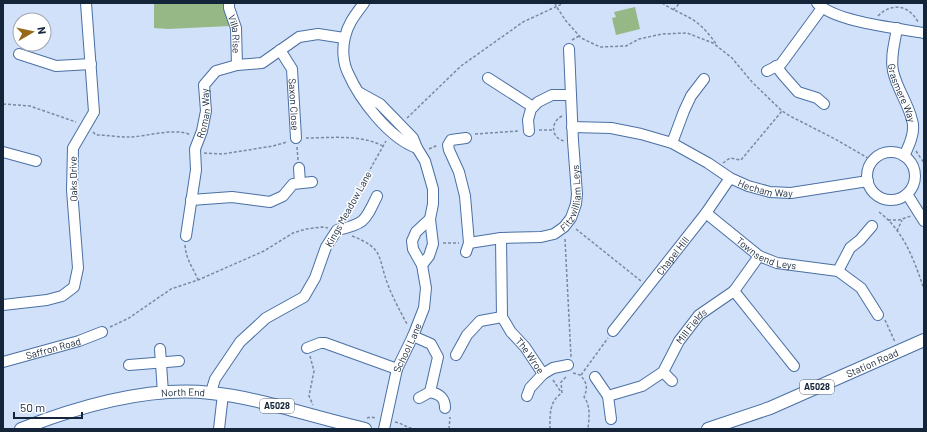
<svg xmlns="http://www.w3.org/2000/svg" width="927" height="432" viewBox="0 0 927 432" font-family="Barlow,sans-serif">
<rect width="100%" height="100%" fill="#d0e1f9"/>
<g fill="#96b886">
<path d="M154,3H224L225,11L230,26L168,29L154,28Z"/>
<path d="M635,7L640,29L616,35L612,18L616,17L614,12Z"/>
</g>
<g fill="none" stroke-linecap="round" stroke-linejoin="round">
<defs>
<g id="minor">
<path id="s1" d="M229,3V8L236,28L237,65"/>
<path d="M364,3C356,14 348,23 345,37C342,48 343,63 348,73C360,100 389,138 417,148"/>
<path d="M817,3C835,22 897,28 924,33"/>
<path id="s2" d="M897,28C895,42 890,57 893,71C897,89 908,103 912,120C916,131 909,146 904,156"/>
<path id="s3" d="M280,50L292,69L296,138"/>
<path d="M19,54L56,66L91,64"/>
<path d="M776,66L783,75L798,92L817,98L824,104"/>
<path d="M767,71L781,64L822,8"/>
<path d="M488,78L533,107"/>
<path d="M360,93L380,104L413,138L417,148L425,161L433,189V204L430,219L433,244L429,256L422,265"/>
<path id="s4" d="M572,127L611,128L641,134L672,143L708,163L730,178L748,186L770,192L791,193L868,181"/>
<path d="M529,131L528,120L531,109L538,102L552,95H571"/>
<path d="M672,143L684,111L691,96L704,79"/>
<path d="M3,152L36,161"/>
<circle cx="891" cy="176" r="24"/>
<path d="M299,168L300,183"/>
<path d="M907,194L924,221"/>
<path d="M191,200L232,197L270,202L283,196L293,184L312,182"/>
<path id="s5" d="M706,213L759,256L777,263L838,271L861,288L878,315"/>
<path id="s6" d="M186,236L196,170L195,149L202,131L206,111L204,85L216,71L237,65L262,63L299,37L318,34L344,38"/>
<path id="s7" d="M501,238L502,317L511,332L525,347L543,374L553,368L568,365"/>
<path id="s8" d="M469,243L501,238L541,237L554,234L564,227L571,218L576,204L577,194L573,141L569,49"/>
<path d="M466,252L469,243L465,196L459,172L449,150L448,145L451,140L466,138"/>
<path d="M838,271L850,248L860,240L872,226"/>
<path d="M734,291L794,366"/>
<path d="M3,305L47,300L62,296L74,287L78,268L72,190L73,148L94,112L86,3"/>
<path id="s9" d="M613,331L706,213L730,178"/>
<path d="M413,336L431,344L438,357L430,392C440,394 445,398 445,408"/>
<path d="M307,348L320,343H325L397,369"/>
<path d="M160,349L163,393"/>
<path d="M456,355L467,335L480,321L502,317"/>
<path id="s10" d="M3,362L79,341L102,332"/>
<path d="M129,365L179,361"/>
<path d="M663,372L672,381"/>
<path d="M595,377L608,396L611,419"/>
<path d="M211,392L215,379L240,342L266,318L304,297L315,278L326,247L337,230C365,224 365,221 377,196"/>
<path d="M527,396L530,388L543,374"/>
<path id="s11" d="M608,396L642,386L663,372L679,341L699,315L734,291L759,256"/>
<path d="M419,398L430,392"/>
<path d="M219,429L223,394"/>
<path id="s12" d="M384,429L397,369L413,336L424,308L426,288L422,265L413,249L412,241L416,232L430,219"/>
</g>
<g id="major">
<path id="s13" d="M21,429C77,407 150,386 211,393C242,396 271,404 300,412C322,418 344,424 365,429"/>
<path id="s14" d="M708,429L770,408L924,340"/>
</g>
</defs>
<use href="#minor" stroke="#4a70a4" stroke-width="12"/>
<use href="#major" stroke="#4a70a4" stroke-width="14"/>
<g stroke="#7889a0" stroke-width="1.5" stroke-dasharray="3 2" stroke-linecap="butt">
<path d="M555,3L556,6L566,21L581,38L600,47L626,46L639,39L662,34L687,33L713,43L732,58L752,82L782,111L790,116L835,139L873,161"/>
<path d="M662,3C671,9 681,13 690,18C701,24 710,35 717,45"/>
<path d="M673,10L680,3"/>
<path d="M878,16C892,2 909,5 918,22"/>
<path d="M572,40L579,36"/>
<path d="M3,104L30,106L76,122"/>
<path d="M562,116C550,122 551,138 564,141"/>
<path d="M407,118L461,66L523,22L564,3"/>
<path d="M539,130H553"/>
<path d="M93,132L96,135C107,135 118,137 128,137C147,137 174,127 191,135"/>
<path d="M475,134L519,131"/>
<path d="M306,138C331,138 360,134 383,146"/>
<path d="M297,147L298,160"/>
<path d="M429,149L438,145"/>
<path d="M916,151L924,163"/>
<path d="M204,153L223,154L273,146L287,142"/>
<path d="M723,163L730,158L741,160L782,111"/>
<path d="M879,212C904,231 914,260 924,289"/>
<path d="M345,218L373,164L386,141"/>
<path d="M888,220H899L911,216"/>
<path d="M576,229L641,281"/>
<path d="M897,231L902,220"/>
<path d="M352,236C385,249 377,256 388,285C393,298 400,311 407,324"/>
<path d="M565,239L571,357"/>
<path d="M443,243H459"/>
<path d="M185,245C186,260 193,267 198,280"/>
<path d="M885,320L895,342"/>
<path d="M110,327L129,318L171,289L198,280L264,251L293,233L306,229L322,227L328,228"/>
<path d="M310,356L314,371L309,396L313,405"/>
<path d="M573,373L580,375C587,382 588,388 584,397C591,406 589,418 588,429"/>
<path d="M581,375L608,338"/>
<path d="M553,380L561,392"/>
<path d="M367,418L371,417L376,418"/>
<path d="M395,422C401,423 406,427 413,429"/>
<path d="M449,429L450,417"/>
<path d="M550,429C550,415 549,401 562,393L561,382L567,376"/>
</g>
<use href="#minor" stroke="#fff" stroke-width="10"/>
<use href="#major" stroke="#fff" stroke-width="12"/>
</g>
<g text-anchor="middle" stroke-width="3" stroke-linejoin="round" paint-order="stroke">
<g fill="#fff" stroke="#5a6674" stroke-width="1">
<rect x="800" y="380" width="34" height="14" rx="3"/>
<rect x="260" y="399" width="34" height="14" rx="3"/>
</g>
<g font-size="9" font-weight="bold" fill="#142439">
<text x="817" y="390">A5028</text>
<text x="277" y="409">A5028</text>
</g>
<g font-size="10" fill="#142439" stroke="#fff">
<text dy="4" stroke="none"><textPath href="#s1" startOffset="32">Villa Rise</textPath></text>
<text dy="4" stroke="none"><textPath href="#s2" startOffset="67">Grasmere Way</textPath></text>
<text dy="4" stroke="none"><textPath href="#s3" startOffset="58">Saxon Close</textPath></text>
<text dy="4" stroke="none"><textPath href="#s6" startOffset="125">Roman Way</textPath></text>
<text transform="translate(73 179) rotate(-91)" y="4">Oaks Drive</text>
<text dy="4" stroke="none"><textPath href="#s4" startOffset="207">Hecham Way</textPath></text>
<text dy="4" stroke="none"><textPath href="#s8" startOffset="129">Fitzwilliam Leys</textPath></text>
<text transform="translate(348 209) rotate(-61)" y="4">Kings Meadow Lane</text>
<text dy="4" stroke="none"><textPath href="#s5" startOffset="74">Townsend Leys</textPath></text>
<text dy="4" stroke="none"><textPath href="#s9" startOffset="96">Chapel Hill</textPath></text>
<text dy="4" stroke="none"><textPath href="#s11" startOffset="115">Mill Fields</textPath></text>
<text dy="4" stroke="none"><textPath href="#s12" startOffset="85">School Lane</textPath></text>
<text dy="4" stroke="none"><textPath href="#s10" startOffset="52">Saffron Road</textPath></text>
<text dy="4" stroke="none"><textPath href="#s7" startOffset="127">The Wroe</textPath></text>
<text dy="4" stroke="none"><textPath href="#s14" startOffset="177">Station Road</textPath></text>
<text dy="4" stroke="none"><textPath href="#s13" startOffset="167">North End</textPath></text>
</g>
</g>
<rect width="927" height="432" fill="none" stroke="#142439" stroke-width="8"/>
<g transform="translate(32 32) rotate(81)"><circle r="19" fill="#ffffff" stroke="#a1a7b0"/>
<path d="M0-3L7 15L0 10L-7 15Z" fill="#976a19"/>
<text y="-6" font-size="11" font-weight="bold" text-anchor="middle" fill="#142439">N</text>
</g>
<path d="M14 412v6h68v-6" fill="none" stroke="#142439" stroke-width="2"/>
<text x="20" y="412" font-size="12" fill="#142439" stroke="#ffffff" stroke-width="3" paint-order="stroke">50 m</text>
</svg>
